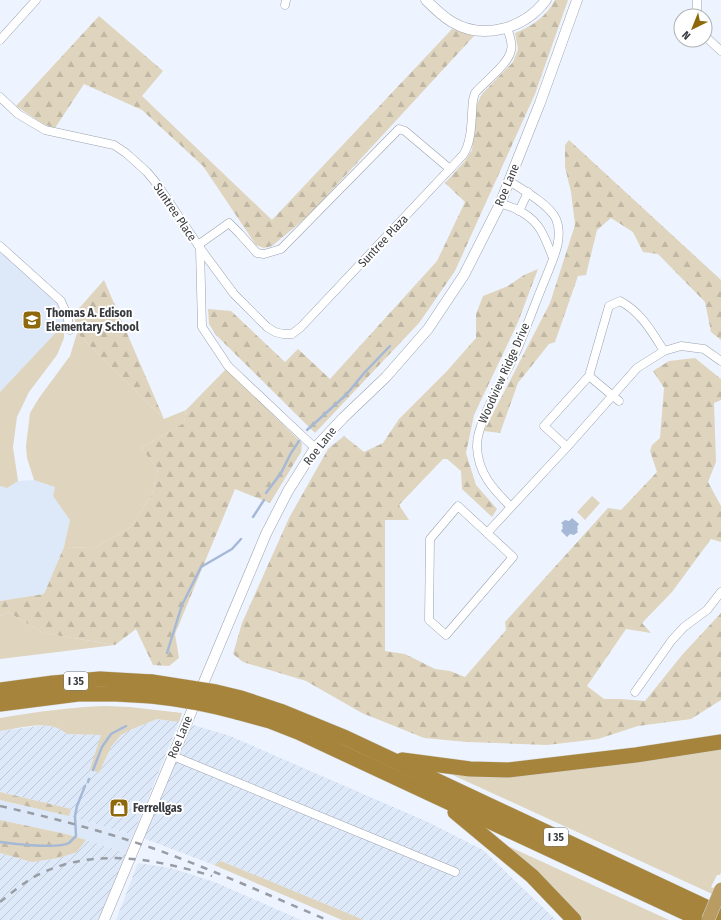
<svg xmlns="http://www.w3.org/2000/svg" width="721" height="920" viewBox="0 0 721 920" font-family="'Fira Sans Condensed',sans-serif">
<defs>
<pattern id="industrial-furrows" width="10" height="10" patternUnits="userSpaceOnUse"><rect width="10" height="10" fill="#dde8f9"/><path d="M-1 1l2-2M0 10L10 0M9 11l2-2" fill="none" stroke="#bec8d6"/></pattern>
<pattern id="forest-firs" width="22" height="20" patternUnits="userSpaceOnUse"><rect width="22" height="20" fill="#dfd4bd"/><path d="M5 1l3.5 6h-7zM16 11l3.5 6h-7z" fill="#c0b7a4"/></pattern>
</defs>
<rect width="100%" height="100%" fill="#edf4ff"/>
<g fill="#dde8f9">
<path d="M0,252L57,303L64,317V324L0,392Z"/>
<path d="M34,480L55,487L53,496L70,520L64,547L44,594L0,601V486L7,488L18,481Z"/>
<path d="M0,800L69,816L133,835L126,853L66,834L0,820Z"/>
</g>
<g fill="url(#industrial-furrows)">
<path d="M157,719L179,722L133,835L69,816L70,809L0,792V731L46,725L62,729L67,734L102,735L90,769L99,773L111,747L121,735L130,730Z"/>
<path d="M190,724L230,736L430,823L483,850L556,920H364L221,861L214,865L143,838Z"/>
<path d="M86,840L126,853L98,920H0V853L32,862L59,858L77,852Z"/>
<path d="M138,863L171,868L193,875L217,883L301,920H116Z"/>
</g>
<g fill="#dfd4bd">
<path d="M64,324V338L57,355L29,392L17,417L13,447L18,481L7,488L0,486V392Z"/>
<path d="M77,333L164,419L186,410L184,423L141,448L158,469L152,494L131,527L94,548L64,547L70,520L53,496L55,487L34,480L27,458L26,446L30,413L39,398L70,356Z"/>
<path d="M592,496L600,503L585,520L577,512Z"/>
<path d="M8,612L43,633L115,645L0,659V616Z"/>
<path d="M106,706L130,707L182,713L179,722L157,719L130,730L121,735L111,747L99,773L90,769L101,735L67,734C50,718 21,728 0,731V718C36,712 70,707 106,706Z"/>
<path d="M721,749V872L720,875H717L711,887L721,891V898L444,771Z"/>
<path d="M66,834L86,840L77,852L59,858C69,848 68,847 66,834Z"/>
<path d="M510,847L669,920H583L509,850Z"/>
<path d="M221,861L364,920H342L214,865Z"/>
</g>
<g fill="url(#forest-firs)">
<path d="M555,0H568L535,94L455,271L419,323L315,433L216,335L209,324L208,309L231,311L285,362L298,349L330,379L437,261L465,202L445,183L465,161L472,150L477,104L482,94L513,62L518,49L515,33C531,27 547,16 555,0Z"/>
<path d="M99,16L163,71L142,96L272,220L452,29L474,36L308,216L272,246L264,248L256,245L203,166L142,110L84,84L55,128L43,124L16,106Z"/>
<path d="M569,140L721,280V340L711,332L705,302L658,254L643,252L633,232L611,218L597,230L586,275L578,276L555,342L549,344L518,383L500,433L484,431L550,303L575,225L571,192L565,167V145Z"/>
<path d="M538,269L518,322L474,415L466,453L476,485L497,509L492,517L462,489L461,471L447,459H443L399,505L409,520H385V651L405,654L435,669L450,671L465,677L506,630L505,622L608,508L621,510L657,472L650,451L652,445L660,438L664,388L653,371L669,361L695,358L721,379V400L714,403L716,462L708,482L721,506V542L711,539L672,592L642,623L651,633L626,629L587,686L604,699H621L645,701L682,655L721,613V700L691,719L638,726L598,739L547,745L467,742L424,738L362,713L306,681L243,662L233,654L242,623L289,518L328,449L344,436L364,452L383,443L399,419L447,371L476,338V314L483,296L508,286L524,275Z"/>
<path d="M104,280L164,419L77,333L74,314Z"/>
<path d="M226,369L302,443L301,452L270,503L235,489L175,634L179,658L169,666L153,665L136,629L115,645L43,633L8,612L0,616V601L44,594L64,547L94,548L131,527L152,494L158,469L141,448L184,423L186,410Z"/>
<path d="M0,792L71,809L69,816L0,800Z"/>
<path d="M0,820L66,834L68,846L66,851L59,858L32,862L0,853Z"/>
</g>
<path fill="#a5b9d7" d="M572,518L579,524L577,527L578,528L577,530L578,532L574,535L570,534L567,537L561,531L563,528L562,527L563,525L561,523L565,520L569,521Z"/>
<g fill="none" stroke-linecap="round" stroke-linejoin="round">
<g stroke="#a5b9d7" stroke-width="2.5">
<path d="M307,430L346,395L365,372L390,346"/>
<path d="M266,493L281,473L291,453L299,441"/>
<path d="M253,517L264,500"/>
<path d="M167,653L182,605L201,567L232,549L241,539"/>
<path d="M93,770L102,747L111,734L126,726"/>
<path d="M88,782L89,779"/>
<path d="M0,842C13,844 58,849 69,843C71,841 74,838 76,836L75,816L77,806L85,786"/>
</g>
<defs>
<g id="minor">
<path d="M697,0V16"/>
<path d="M285,5L286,0"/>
<path d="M705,36L721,51"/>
<path d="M0,40L36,0"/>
<path d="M0,97L18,114L45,130L114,145L126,153L147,172L157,184L200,248L202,327L228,366L315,448"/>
<path d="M509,181C522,189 550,205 556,219C564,238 553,259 546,277C536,301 527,326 517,350C506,375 476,422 477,447C478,473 493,489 510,506"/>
<path d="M500,204C514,206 532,216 540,229C545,237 549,248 553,258"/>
<path d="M519,211L528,192"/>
<path d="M198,245L229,223L239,233L257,253L264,254L281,249L399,129L405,131L450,169"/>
<path d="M0,246L61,301L67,315L70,330"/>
<path d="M200,248L234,294L267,327L275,332L283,334H292L301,327L463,155C473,140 471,117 473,100L475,93C484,82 509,64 511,50C513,43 509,34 507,28"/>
<path d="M589,376L609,306L620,301C641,312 652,332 664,351L681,346L704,349L721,361"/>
<path d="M567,447L544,426L589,376L619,401"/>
<path d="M458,506L513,557L446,635L429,620L430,539Z"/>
<path d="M487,533L567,447L637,368L664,351"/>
<path d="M635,692L672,640L684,627L707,610L721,592"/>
<path d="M173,756L455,872"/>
</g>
<g id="tertiary">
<path d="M426,0C434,8 442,16 452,22C484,41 525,28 546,0"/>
<path d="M104,920L266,534L288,491L315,448L343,418L386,377L428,329L464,275L500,204L509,181L540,103L577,0"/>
</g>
<g id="motorway">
<path d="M0,690L53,683L100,679L152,682"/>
<path d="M241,698L280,711L346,738L721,914"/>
<path d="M0,704L78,694H116L151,696"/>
<path d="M237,712L270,721L298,732L701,920"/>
<path d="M402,760L470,769L508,770L636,755L721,742"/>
<path d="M455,812L532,876L574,920"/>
</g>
</defs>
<use href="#minor" stroke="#9ba2ac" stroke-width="9"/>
<use href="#tertiary" stroke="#9ba2ac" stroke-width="11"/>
<use href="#motorway" stroke="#d3d4d5" stroke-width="16"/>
<use href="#minor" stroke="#fff" stroke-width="8"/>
<use href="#tertiary" stroke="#fff" stroke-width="10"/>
<use href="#motorway" stroke="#a6843b" stroke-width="15"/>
<g stroke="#989da5" stroke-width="2.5" stroke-dasharray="7 7" stroke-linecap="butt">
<path d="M0,806C54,818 106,832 158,850C215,871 271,896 327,920"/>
<path d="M0,902C10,894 21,885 32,878C90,846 152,858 212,876"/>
</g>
<defs>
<path id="trunk-bridge" d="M708,920L721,889"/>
<g id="motorway-bridge">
<path d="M152,682L216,692L241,698"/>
<path d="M151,696C180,699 208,704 237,712"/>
</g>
</defs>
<use href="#trunk-bridge" stroke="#d3d4d5" stroke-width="14" stroke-linecap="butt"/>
<use href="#motorway-bridge" stroke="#d3d4d5" stroke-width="16" stroke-linecap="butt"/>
<use href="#trunk-bridge" stroke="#b89c62" stroke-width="13"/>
<use href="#motorway-bridge" stroke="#a6843b" stroke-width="15"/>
</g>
<defs>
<symbol id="school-square" viewBox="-11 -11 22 22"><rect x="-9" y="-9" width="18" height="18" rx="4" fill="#8d690c" stroke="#fff"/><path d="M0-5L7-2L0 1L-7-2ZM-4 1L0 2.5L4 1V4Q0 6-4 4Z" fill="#fff"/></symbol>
<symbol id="shop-square" viewBox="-11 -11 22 22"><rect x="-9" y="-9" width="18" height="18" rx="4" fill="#8d690c" stroke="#fff"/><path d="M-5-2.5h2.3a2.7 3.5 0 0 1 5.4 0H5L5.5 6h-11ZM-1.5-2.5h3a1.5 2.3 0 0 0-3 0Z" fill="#fff"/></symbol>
</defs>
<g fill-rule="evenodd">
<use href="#school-square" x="21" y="309" width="22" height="22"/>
<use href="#shop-square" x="108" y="797" width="22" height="22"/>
</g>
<g text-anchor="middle" stroke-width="4" stroke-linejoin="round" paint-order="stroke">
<g fill="#fff" stroke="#747679" stroke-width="1">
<rect x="64" y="672" width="24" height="18" rx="3"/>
<rect x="544" y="828" width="24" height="18" rx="3"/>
</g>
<g font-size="11" font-weight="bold" fill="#383b3f">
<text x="76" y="685">I 35</text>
<text x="556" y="841">I 35</text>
</g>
<g font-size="12" fill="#383b3f" stroke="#fff">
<text transform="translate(507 185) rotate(-67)" y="4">Roe Lane</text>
<text transform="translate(175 212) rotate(56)" y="4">Suntree Place</text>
<text transform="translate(383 241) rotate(-47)" y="4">Suntree Plaza</text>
<text transform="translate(504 373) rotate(-66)" y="4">Woodview Ridge Drive</text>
<text transform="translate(320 446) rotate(-52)" y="4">Roe Lane</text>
<text transform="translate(180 737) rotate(-67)" y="4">Roe Lane</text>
</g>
<g font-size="12" font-weight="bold" fill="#383b3f" stroke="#fff" text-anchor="start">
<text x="46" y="317">Thomas A. Edison<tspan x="46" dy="14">Elementary School</tspan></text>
<text x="133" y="812">Ferrellgas</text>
</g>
</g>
<g transform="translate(693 28) rotate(223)"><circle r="19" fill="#ffffff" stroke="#afb1b2"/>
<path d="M0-3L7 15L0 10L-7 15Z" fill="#8d690c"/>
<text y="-6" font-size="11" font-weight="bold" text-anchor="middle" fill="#383b3f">N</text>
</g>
</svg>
